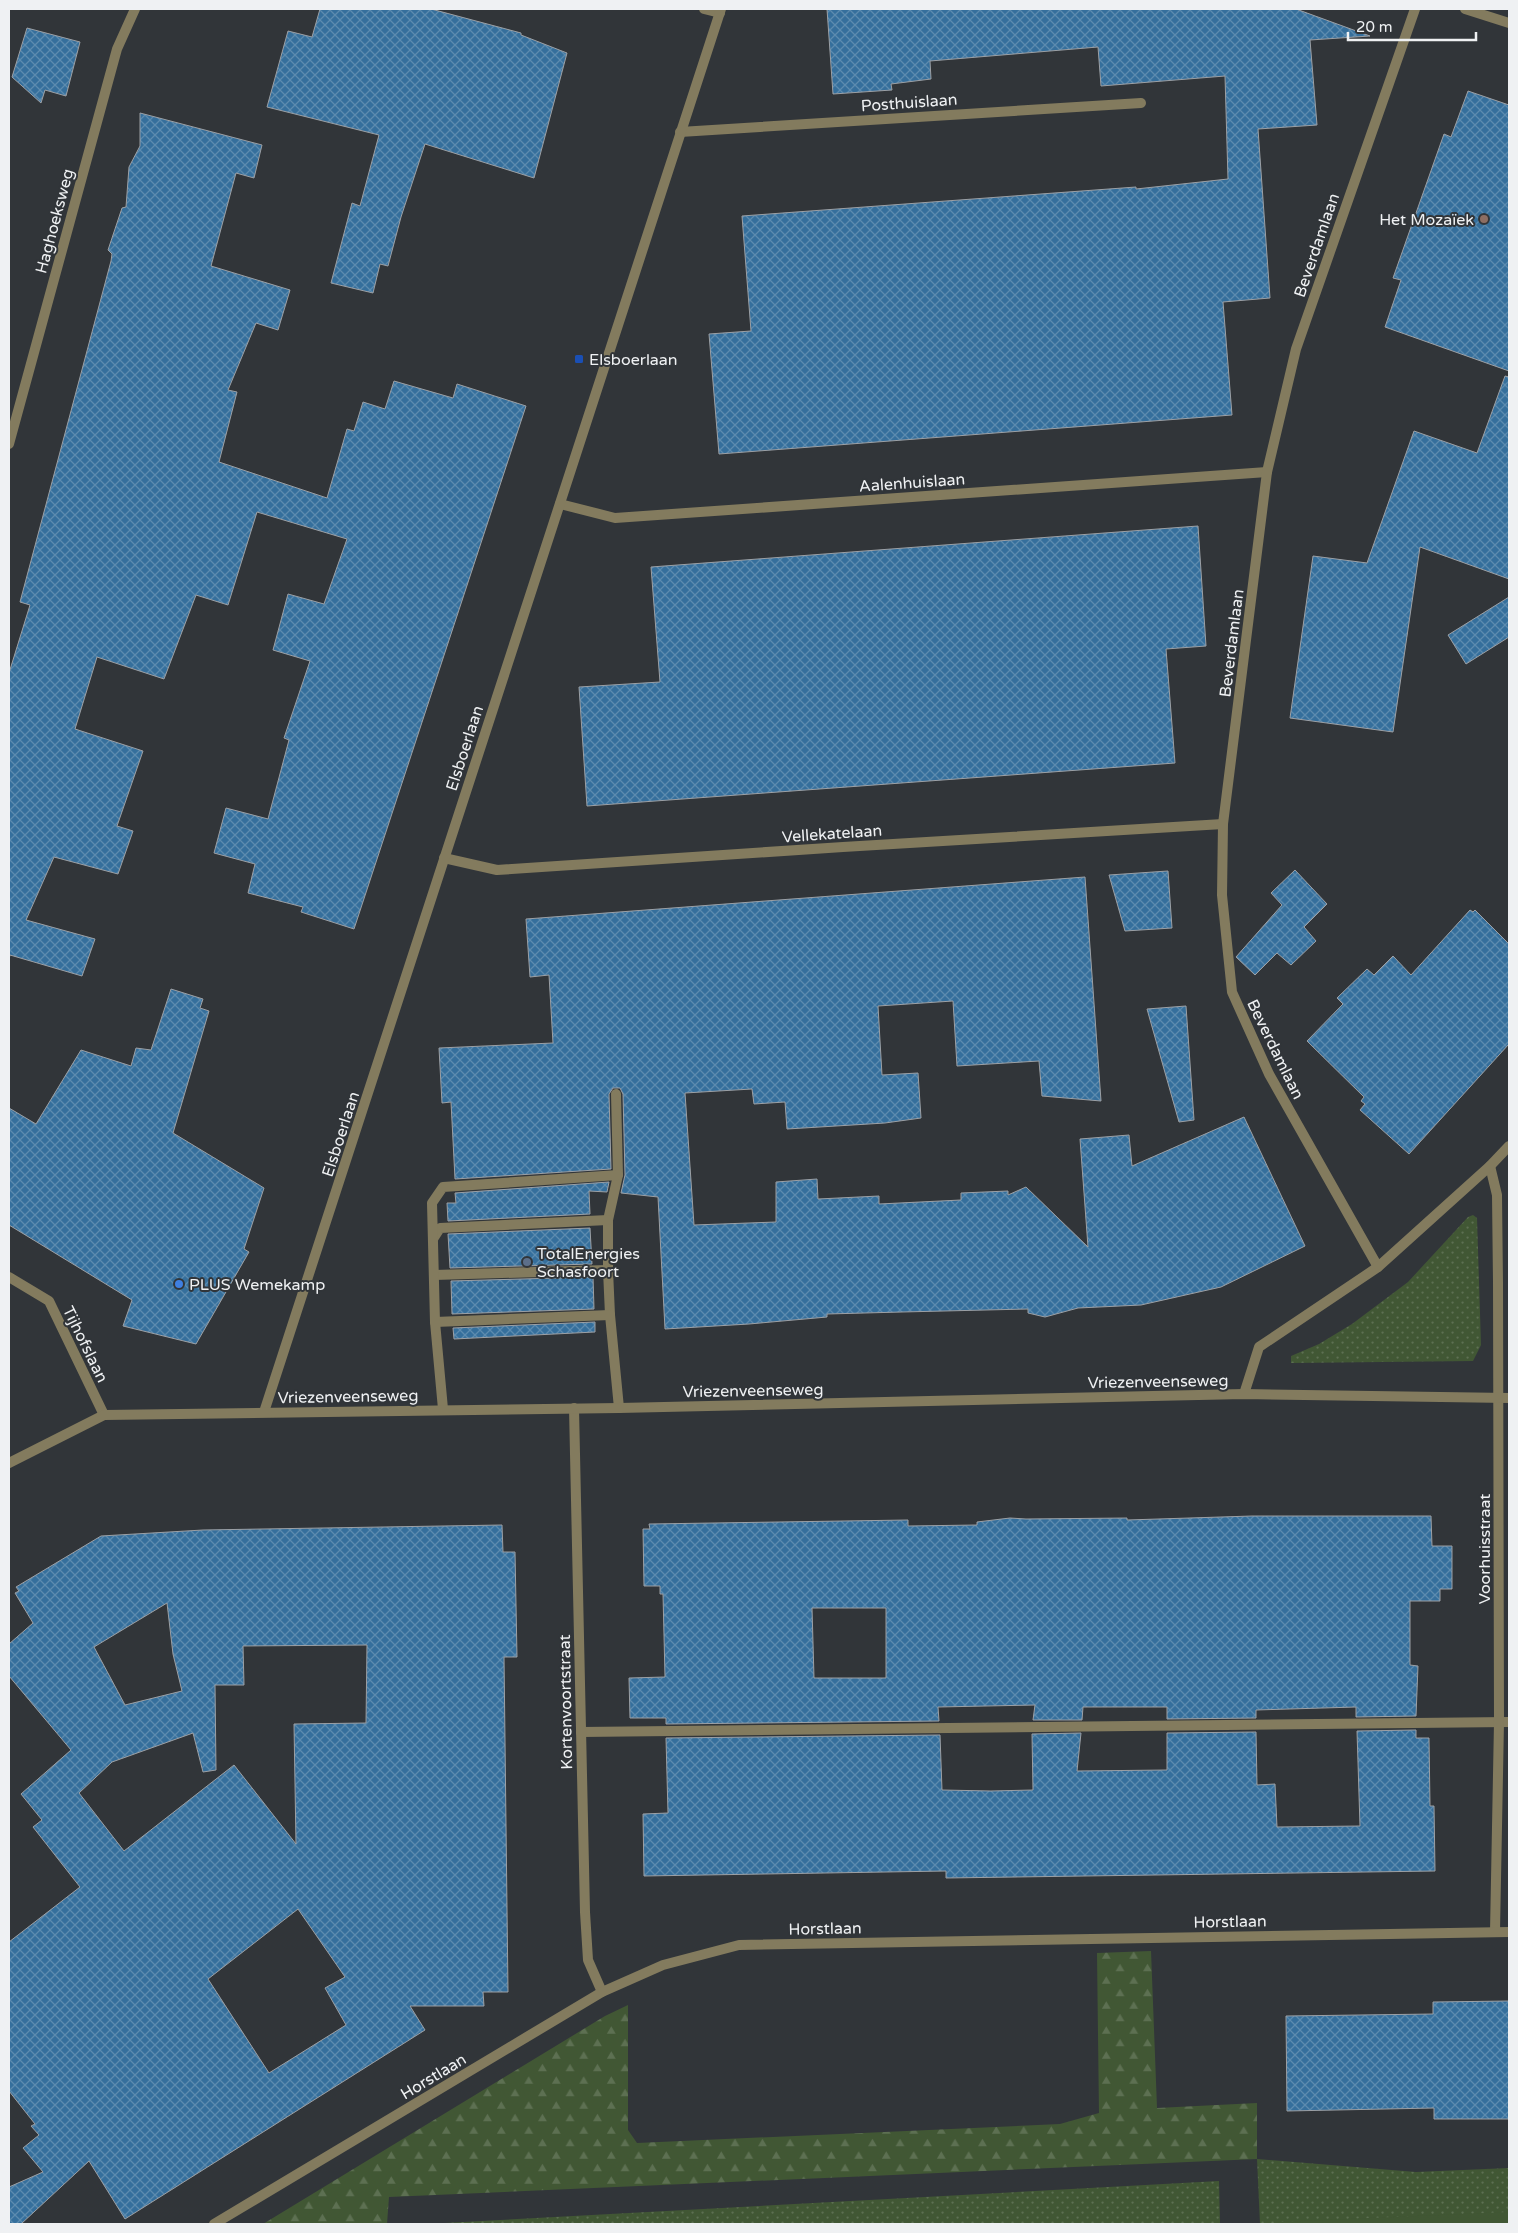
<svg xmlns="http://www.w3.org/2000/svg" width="1518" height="2233" viewBox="0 0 1518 2233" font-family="'Varela Round',sans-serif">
<defs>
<pattern id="grass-dots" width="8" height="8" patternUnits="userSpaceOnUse" patternTransform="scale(1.25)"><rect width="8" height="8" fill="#415734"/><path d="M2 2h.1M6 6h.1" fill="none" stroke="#5d7052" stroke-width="1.8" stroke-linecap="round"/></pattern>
<pattern id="forest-firs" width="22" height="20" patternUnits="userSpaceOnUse" patternTransform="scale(1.25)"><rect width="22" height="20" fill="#415734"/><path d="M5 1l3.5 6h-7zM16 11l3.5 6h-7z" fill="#5d7052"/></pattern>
<pattern id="building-cross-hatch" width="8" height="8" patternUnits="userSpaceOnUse" patternTransform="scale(1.25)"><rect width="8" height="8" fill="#356f9c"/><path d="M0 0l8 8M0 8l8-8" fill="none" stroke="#5c8baf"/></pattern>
</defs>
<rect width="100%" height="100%" fill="#313539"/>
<g fill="url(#grass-dots)">
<path d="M1473,1215L1477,1218L1481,1345L1473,1361L1291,1363V1356L1319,1344L1352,1324L1408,1282L1468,1217Z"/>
<path d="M1257,2159L1416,2172L1509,2168V2224H1260Z"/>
<path d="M1219,2181L1220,2224H426Z"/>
</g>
<path fill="url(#forest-firs)" d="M1151,1951L1157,2108L1257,2103V2159L389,2197L387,2224H263L605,2016L628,2005V2130L637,2143L1060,2124L1099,2113L1097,1953Z"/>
<path fill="#415734" d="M1509,2212V2224H1278V2222Z"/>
<g fill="url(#building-cross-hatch)" stroke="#9ca0a5" fill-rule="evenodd">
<path d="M320,9H431L521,33V35L567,53L534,178L425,144L401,217L388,266L380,264L373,293L331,283L352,203L360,206L379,135L267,107L288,31L312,37Z"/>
<path d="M827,9H1296L1370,36L1310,40L1317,125L1258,129L1270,298L1223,302L1232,415L719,454L709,334L751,331L742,216L1136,187V189L1228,179L1225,76L1101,86L1098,47L930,61L931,79L891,84L892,90L833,94Z"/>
<path d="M27,28L80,42L66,96L45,90L41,103L12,77Z"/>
<path d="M1468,91L1509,105V371L1385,327L1401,280L1393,278L1444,134L1451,137Z"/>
<path d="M140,113L262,145L254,178L236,173L211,266L290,290L278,330L256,323L228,390L237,392L219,462L327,498L347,429L354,431L363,402L385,409L394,381L453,398L457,384L526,406L354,929L301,912L303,907L248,893L255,864L214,853L226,808L268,819L289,740L284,738L310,661L273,650L288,594L324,604L347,539L257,512L228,605L196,595L164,679L97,657L75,729L143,751L117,826L133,831L118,874L54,857L26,920L95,939L82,976L10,955L9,959V673L30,605L20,602L111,261L112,254L108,250L122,208L126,207L129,167L140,146Z"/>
<path d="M1505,376L1509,377V579L1420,547L1393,732L1290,718L1313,556L1367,563L1414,431L1477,453Z"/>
<path d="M1198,526L1206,646L1166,649L1175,763L587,806L579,687L660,682L651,567Z"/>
<path d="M1509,597V637L1466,664L1448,635Z"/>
<path d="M1295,870L1327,904L1304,927L1316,941L1291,965L1277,953L1255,975L1236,957L1282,905L1271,893Z"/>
<path d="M1168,871L1172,928L1125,931L1109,875Z"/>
<path d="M1085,877L1101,1101L1042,1096L1039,1061L957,1066L953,1001L878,1006L882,1075L918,1073L921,1118L885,1123L787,1129L785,1102L754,1104L752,1089L685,1093L694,1225L776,1222V1182L817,1179L818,1199L879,1196V1204L961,1200V1193L1008,1191V1195L1026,1187L1088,1247L1080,1139L1129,1135L1132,1166L1244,1117L1305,1246L1221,1287L1141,1305L1078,1308L1045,1317L1028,1313V1309L902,1312L827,1314V1317L749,1324L665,1329L658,1197L621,1193L625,1175L623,1094L620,1088H613L609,1094L611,1169L455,1179L451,1102L442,1103L439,1048L553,1043L549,975L530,977L526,919Z"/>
<path d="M1470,910L1473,912L1475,910L1509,944V1044L1409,1154L1360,1110L1365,1104L1361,1101L1364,1097L1307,1041L1343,1004L1337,998L1367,969L1374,975L1393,956L1411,975Z"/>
<path d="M171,989L203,999L200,1008L209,1011L173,1133L264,1188L244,1249L249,1252L196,1344L123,1326L132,1300L9,1225V1108L36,1124L81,1050L131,1066L136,1048L151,1050Z"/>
<path d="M1186,1006L1194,1120L1179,1122L1147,1009Z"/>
<path d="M609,1182L607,1192L589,1191L590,1214L448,1221L447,1203H456L455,1193Z"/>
<path d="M590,1228L592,1264L450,1268L448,1234Z"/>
<path d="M593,1277L594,1309L452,1314L451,1281Z"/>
<path d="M595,1322V1332L454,1339L453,1328Z"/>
<path d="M1252,1516H1431L1432,1546H1452V1589H1440V1601H1410V1665L1418,1666L1416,1716L1356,1717V1707L1256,1710V1718L1167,1719V1707H1083L1082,1720H1033L1035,1705L938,1707L939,1721L666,1724V1718H630L629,1678L665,1677L663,1594H660V1586H644L643,1529H650L649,1524L908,1520V1526L977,1525V1522L1010,1518L1026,1519L1127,1518V1520ZM812,1608H886V1678H814Z"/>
<path d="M502,1525L503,1552H515L517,1657H504L508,1992H483L484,2006H410L425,2030L125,2219L89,2161L21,2224H9V2187L43,2172L23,2148L39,2135L31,2126L35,2124L9,2091V1942L80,1887L33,1827L42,1820L21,1794L71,1750L9,1676V1644L33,1623L15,1593L19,1591L16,1587L101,1536L203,1530ZM167,1603L173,1654L182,1691L125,1705L94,1647ZM367,1645L366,1723L294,1724L296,1844L234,1765L124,1851L79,1793L112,1762L193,1733L203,1772L216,1770L215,1685H244L243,1646ZM298,1909L345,1977L325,1988L346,2025L269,2073L208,1979Z"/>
<path d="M1416,1730V1738H1429L1430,1806H1434L1435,1871L946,1878V1871L644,1876L643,1814L668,1813L666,1738L940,1735L942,1790L991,1791L1033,1790L1032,1734L1081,1733L1077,1771L1167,1770V1733L1256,1732L1257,1785L1275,1784L1277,1827L1360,1826L1357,1731Z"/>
<path d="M1509,2001V2119H1434V2108L1287,2111L1286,2016L1433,2014V2002Z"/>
</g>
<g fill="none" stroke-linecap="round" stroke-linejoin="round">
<g stroke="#837b5e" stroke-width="10">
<path d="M616,1094L618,1175L608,1220V1270L610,1315L619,1408"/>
<path d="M433,1239L440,1228L608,1220"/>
<path d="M434,1275L608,1270"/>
<path d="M435,1322L610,1315"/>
<path d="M443,1409L435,1322L432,1203L443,1187L618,1175"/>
<path d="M581,1732L1509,1722"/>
</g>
<g stroke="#837b5e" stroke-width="10">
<path d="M704,9L720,13"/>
<path d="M1465,9L1509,23"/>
<path d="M680,132L1141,103"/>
<path d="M9,444L117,49L135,9"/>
<path d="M560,504L615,518L1267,472"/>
<path d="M444,858L497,870L843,847L1223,824"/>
<path d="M1490,1166L1497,1195L1498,1282L1499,1722L1495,1932"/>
<path d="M1378,1267L1269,1074L1232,992L1222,895L1223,824L1267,472L1296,349L1415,9"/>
<path d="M9,1277L49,1301L104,1415"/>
<path d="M1244,1394L1259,1347L1378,1267L1490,1166L1509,1146"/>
<path d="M574,1408L585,1912L588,1960L602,1992"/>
<path d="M264,1412L721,9"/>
<path d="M9,1463L104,1415L619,1408L1244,1394L1509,1398"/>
<path d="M214,2224L602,1992L663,1965L739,1945L1509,1932"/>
</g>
</g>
<circle fill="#8d6e63" stroke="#313539" stroke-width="2" cx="1484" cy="219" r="5"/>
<rect fill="#1a4fb4" stroke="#313539" stroke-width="2" x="574" y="354" width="10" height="10" rx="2.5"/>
<circle fill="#5c6f8a" stroke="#313539" stroke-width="2" cx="527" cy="1262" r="5"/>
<circle fill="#3f7fe0" stroke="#313539" stroke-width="2" cx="179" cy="1284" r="5"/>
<g text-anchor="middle" stroke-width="4" stroke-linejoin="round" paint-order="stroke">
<g font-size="16" fill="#eff1f3" stroke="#313539">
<text transform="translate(909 102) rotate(-4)" y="6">Posthuislaan</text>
<text transform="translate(54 221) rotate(-75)" y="6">Haghoeksweg</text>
<text transform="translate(1316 245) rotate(-71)" y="6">Beverdamlaan</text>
<text transform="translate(912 482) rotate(-4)" y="6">Aalenhuislaan</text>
<text transform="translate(1231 643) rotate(-83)" y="6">Beverdamlaan</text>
<text transform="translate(464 748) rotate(-72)" y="6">Elsboerlaan</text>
<text transform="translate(832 833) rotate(-4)" y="6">Vellekatelaan</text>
<text transform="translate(1276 1049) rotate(64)" y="6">Beverdamlaan</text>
<text transform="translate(340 1134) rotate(-72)" y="6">Elsboerlaan</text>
<text transform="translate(86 1344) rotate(64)" y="6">Tijhofslaan</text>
<text transform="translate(1158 1381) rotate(-1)" y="6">Vriezenveenseweg</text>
<text transform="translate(753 1390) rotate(-1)" y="6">Vriezenveenseweg</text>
<text transform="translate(348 1396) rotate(-1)" y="6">Vriezenveenseweg</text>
<text transform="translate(1484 1549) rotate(-90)" y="6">Voorhuisstraat</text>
<text transform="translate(565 1702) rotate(-91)" y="6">Kortenvoortstraat</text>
<text transform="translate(1230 1921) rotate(-1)" y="6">Horstlaan</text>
<text transform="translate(825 1928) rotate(-1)" y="6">Horstlaan</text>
<text transform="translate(433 2076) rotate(-31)" y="6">Horstlaan</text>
</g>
<g font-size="16" fill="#eff1f3" stroke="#313539" text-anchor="start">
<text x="1474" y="225" text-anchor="end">Het Mozaïek</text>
<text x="589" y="365">Elsboerlaan</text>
<text x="537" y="1259">TotalEnergies<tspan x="537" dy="18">Schasfoort</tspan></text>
<text x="189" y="1290">PLUS Wemekamp</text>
</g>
</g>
<rect width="1518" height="2233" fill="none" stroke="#eff1f3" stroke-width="20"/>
<path d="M1348 32v8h128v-8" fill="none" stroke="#eff1f3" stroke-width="2.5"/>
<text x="1356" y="32" font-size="15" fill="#eff1f3" stroke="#313539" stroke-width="4" paint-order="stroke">20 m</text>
</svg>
